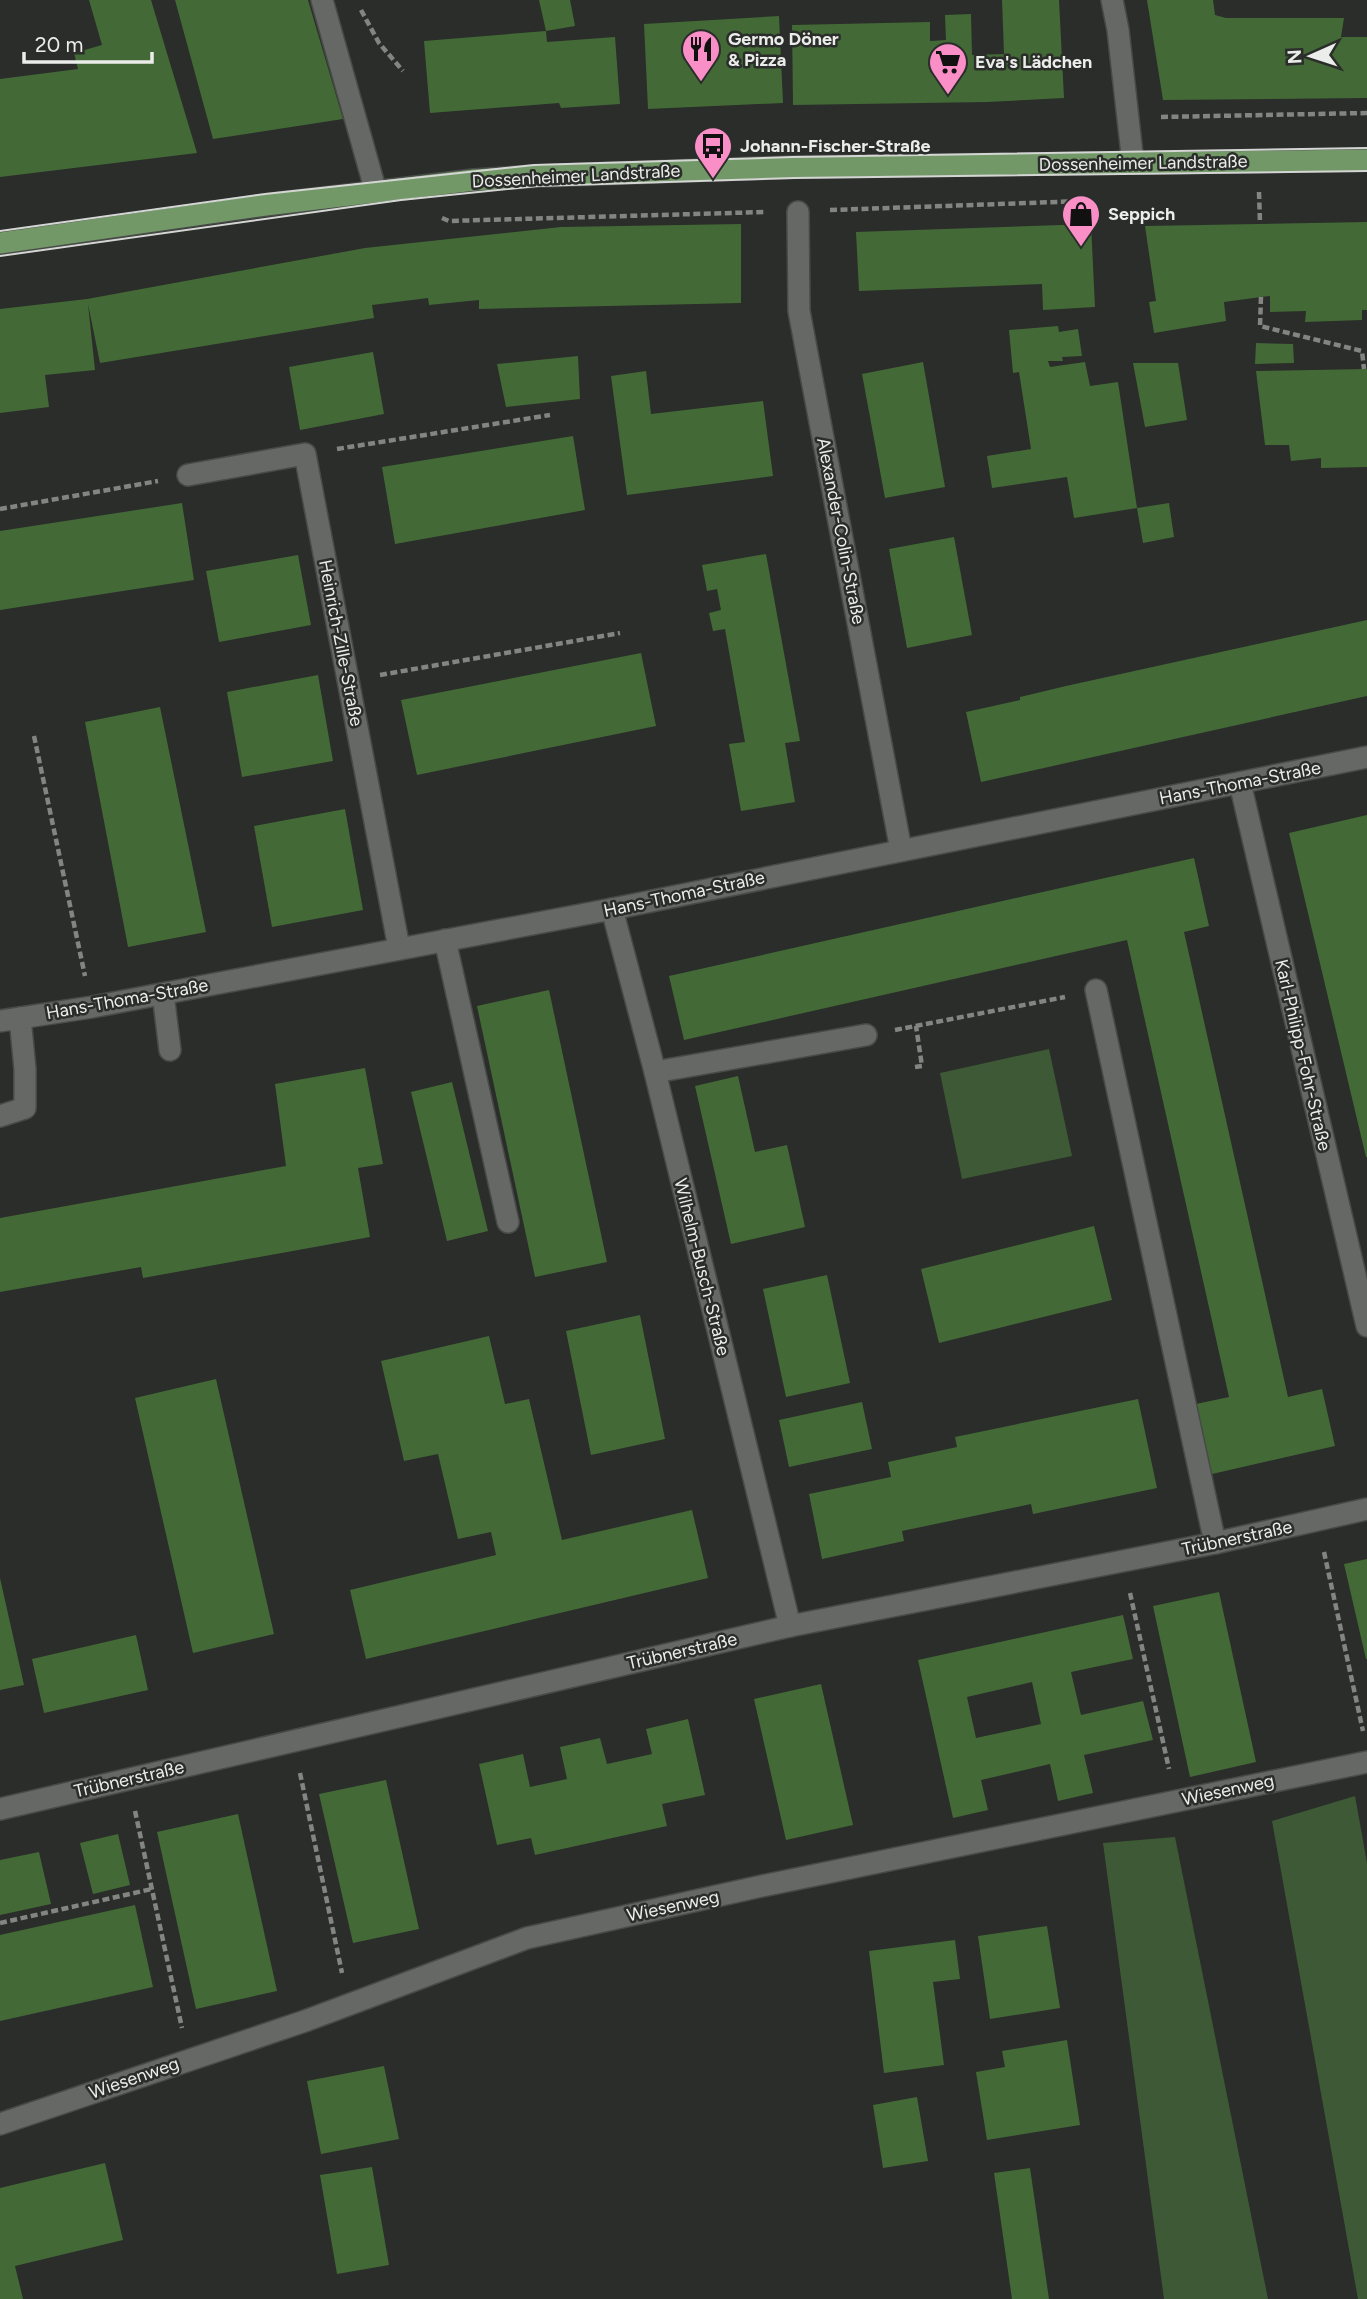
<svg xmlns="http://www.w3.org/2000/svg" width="1367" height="2299" viewBox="0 0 1367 2299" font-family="Figtree,sans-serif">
<rect width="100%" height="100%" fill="#2a2d29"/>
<g fill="#3e5935">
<path d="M1049,1049L1072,1156L962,1179L940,1073Z"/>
<path d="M1355,1796L1367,1863V2299H1358L1272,1821Z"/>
<path d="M1175,1837L1268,2299H1164L1103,1843Z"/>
</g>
<g fill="#436937" fill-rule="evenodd">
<path d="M89,0H151L197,153L0,177V79L78,69L74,53L102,45Z"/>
<path d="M175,0H308L343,119L213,139Z"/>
<path d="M539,0H570L575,26L546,31Z"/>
<path d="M1002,0H1059L1064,98L987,102L793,105L792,25L930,22V41L946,40L945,15L971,14L972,55L1004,54Z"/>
<path d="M1147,0H1213L1215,15L1226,18H1344L1341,37H1367V98L1163,100Z"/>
<path d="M779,16L783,103L648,109L644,24Z"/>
<path d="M546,31L547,42L615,37L620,104L561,108L559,103L430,113L424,41Z"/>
<path d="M1367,222V310H1362V320L1305,322L1306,311L1270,312V296L1261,297L1224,302L1226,321L1154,333L1149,302L1156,301L1145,226Z"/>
<path d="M741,224V303L479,309V300L429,305L428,298L372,305L374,318L100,363L88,304L95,370L45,375L49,407L0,413V309L87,299L365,248L561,227Z"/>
<path d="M1091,224L1095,307L1043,310L1042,284L859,291L856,232Z"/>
<path d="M1058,326L1059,332L1078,329L1082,356L1062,357L1063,361H1048L1050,367L1085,362L1090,386L1118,382L1137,508L1074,518L1067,477L992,488L987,456L1031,449L1019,372L1013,373L1009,330Z"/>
<path d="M1256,343L1293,344L1294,363L1255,364Z"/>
<path d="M373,352L384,414L300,430L289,367Z"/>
<path d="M578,356L580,399L506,407L497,364Z"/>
<path d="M923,362L945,487L885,498L862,374Z"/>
<path d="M1133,363H1178L1187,420L1145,427Z"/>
<path d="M1367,369V467L1321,468V458L1291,461L1289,445H1265L1256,371Z"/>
<path d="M646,371L651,414L763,401L773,476L627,495L611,376Z"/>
<path d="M573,436L585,510L395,544L382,467Z"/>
<path d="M182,503L194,580L0,610V531Z"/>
<path d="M1169,503L1174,537L1143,543L1137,508Z"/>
<path d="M954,537L972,635L907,648L889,549Z"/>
<path d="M766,554L800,741L785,743L795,802L741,811L729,744L745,742L725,629L713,631L709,613L721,610L717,589L707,591L702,565Z"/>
<path d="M298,555L311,625L219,642L206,571Z"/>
<path d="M1367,620V696L981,782L966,712L1020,700V697L1066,686Z"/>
<path d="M641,653L656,726L417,775L401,700Z"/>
<path d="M318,675L333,761L242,777L227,692Z"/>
<path d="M160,707L206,932L128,947L85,722Z"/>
<path d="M345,809L363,910L272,927L254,826Z"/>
<path d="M1367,815V1157H1366L1289,833Z"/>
<path d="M1194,858L1209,926L1184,932L1288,1397L1322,1389L1335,1446L1212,1474L1196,1404L1229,1397L1127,940L684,1040L669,976Z"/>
<path d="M549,990L607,1262L535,1277L477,1006Z"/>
<path d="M365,1068L383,1164L358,1168L370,1237L143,1278L141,1267L0,1292V1218L286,1166L275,1084Z"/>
<path d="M738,1076L755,1152L787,1145L805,1227L731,1244L695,1086Z"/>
<path d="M452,1082L488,1231L447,1241L411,1092Z"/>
<path d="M1094,1226L1112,1300L939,1343L921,1269Z"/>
<path d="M827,1275L850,1383L786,1397L763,1289Z"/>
<path d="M640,1315L665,1439L591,1455L566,1331Z"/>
<path d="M489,1336L505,1404L529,1399L562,1540L692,1510L708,1578L366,1659L350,1590L496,1555L491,1532L458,1539L438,1454L404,1461L381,1361Z"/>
<path d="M216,1379L274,1634L193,1653L135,1398Z"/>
<path d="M1138,1399L1157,1488L1033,1514L1031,1504L902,1531L904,1541L822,1559L809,1494L891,1477L888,1462L957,1447L955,1437Z"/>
<path d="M862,1402L872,1449L789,1467L779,1420Z"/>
<path d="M1367,1559V1659H1366L1344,1564Z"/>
<path d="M0,1578L24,1685L0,1690Z"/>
<path d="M1219,1592L1256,1762L1190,1777L1153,1606Z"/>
<path d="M1123,1615L1133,1659L1071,1672L1081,1715L1143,1701L1153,1740L1084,1755L1093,1793L1058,1801L1050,1764L981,1780L988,1810L953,1818L918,1660ZM1032,1682L1041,1724L976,1738L967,1697Z"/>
<path d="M136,1635L148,1690L44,1713L32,1659Z"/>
<path d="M821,1684L853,1825L786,1840L754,1699Z"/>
<path d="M688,1719L705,1795L662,1804L667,1826L535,1855L531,1838L497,1845L479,1764L523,1754L530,1787L567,1779L560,1747L600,1738L607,1764L652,1754L646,1729Z"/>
<path d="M386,1780L419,1929L353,1943L319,1794Z"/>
<path d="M238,1814L277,1991L196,2009L157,1832Z"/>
<path d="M118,1834L130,1885L93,1894L80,1843Z"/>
<path d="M39,1852L51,1904L0,1915V1860Z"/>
<path d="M135,1905L153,1987L0,2021V1935Z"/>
<path d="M1047,1926L1060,2008L990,2019L978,1936Z"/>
<path d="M955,1940L960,1979L933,1982L944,2065L884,2073L869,1951Z"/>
<path d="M1067,2040L1080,2125L987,2140L976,2072L1005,2067L1002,2051Z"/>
<path d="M384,2066L399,2139L321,2154L307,2081Z"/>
<path d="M917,2097L928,2161L883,2168L873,2105Z"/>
<path d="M105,2163L123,2240L15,2266L23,2299H0V2188Z"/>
<path d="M372,2167L389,2265L337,2274L320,2175Z"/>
<path d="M1030,2168L1049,2299H1012L994,2173Z"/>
</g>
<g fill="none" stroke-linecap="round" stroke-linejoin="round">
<defs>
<g id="lane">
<path d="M322,0L376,192"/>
<path d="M445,940L508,1222"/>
<path d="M1096,990L1215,1543"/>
<path d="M163,994L170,1050"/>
<path d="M655,1072L866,1035"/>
<path d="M0,1116L25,1108V1069L20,1018"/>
</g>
<g id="street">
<path d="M1112,0L1118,30L1133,163"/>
<path d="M798,212L799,311L901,850"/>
<path d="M188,475L305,454L399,948"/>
<path d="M1240,783L1367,1326"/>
<path d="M612,909L655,1072L790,1626"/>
<path d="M0,1021L92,1007L612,909L1367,757"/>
<path d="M0,1809L790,1626L1215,1543L1367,1509"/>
<path d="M0,2124L305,2021L527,1938L762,1886L1367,1762"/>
</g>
<path id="primary" d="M0,243L266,205L474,180L538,176L795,167L1367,160"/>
</defs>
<use href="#lane" stroke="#474a46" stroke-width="24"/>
<use href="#street" stroke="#474a46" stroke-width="24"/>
<use href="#primary" stroke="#474a46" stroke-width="24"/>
<g stroke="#828581" stroke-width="4.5" stroke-dasharray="7 3.5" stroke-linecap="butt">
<path d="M361,10L379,43L403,71"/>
<path d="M1161,117L1367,113"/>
<path d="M1259,192L1260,223"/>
<path d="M830,210L1083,201L1090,197"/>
<path d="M442,218L449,221L765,212"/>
<path d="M1261,297L1260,326L1362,351L1364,369"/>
<path d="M337,449L550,415"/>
<path d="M0,509L158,481"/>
<path d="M380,675L620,633"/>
<path d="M34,736L85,976"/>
<path d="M895,1030L1065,997"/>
<path d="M915,1067L922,1066L916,1026"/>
<path d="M1324,1552L1363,1731"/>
<path d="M1130,1593L1169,1769"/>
<path d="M300,1773L342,1973"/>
<path d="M135,1811L182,2028"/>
<path d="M0,1923L152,1889"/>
</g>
<use href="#lane" stroke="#656864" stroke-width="21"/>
<use href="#street" stroke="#656864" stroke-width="21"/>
<use href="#primary" stroke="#739868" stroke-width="21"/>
<g stroke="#d4d6d3" stroke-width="2">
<path d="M0,231L265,194L534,165L793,157L1367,148"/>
<path d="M0,256L401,200L538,186L794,178L1367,171"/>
</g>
</g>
<defs>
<symbol id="restaurant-pin" viewBox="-11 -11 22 30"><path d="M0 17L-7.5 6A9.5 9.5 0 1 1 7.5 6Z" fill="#fa8fc7" stroke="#2a2d29"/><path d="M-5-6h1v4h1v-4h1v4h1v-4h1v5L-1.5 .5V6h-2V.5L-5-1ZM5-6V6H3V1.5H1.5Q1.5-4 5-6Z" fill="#111"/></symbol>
<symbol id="supermarket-pin" viewBox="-11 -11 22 30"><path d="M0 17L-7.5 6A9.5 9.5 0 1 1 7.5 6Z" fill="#fa8fc7" stroke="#2a2d29"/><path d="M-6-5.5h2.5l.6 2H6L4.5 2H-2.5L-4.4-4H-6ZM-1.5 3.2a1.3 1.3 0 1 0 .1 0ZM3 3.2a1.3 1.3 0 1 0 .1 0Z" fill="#111"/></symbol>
<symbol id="bus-pin" viewBox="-11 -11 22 30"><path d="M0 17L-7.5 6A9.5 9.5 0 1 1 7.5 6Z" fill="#fa8fc7" stroke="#2a2d29"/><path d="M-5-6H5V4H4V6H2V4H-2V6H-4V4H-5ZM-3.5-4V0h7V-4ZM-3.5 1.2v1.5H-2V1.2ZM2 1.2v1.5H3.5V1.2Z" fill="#111"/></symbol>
<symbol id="shop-pin" viewBox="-11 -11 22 30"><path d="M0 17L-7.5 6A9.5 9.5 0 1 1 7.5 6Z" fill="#fa8fc7" stroke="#2a2d29"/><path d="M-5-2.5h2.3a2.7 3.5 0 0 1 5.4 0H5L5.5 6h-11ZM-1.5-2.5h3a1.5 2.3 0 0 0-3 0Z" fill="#111"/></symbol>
</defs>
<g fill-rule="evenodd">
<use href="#restaurant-pin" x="679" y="27" width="44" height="60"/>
<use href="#supermarket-pin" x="926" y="40" width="44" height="60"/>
<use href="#bus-pin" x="691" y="124" width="44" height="60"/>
<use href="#shop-pin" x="1059" y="192" width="44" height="60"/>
</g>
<g text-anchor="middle" stroke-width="5" stroke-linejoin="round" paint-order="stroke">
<g font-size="18" font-weight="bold" fill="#ebedea" stroke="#2a2d29" text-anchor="start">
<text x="728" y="45">Germo Döner<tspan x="728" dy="21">&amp; Pizza</tspan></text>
<text x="975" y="68">Eva's Lädchen</text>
<text x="740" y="152">Johann-Fischer-Straße</text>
<text x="1108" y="220">Seppich</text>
</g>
<g font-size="18" fill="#ebedea" stroke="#2a2d29">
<text transform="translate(1143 163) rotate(-1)" y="6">Dossenheimer Landstraße</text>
<text transform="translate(576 176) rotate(-3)" y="6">Dossenheimer Landstraße</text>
<text transform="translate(841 531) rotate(79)" y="6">Alexander-Colin-Straße</text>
<text transform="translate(341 643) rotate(79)" y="6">Heinrich-Zille-Straße</text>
<text transform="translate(1240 783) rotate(-11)" y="6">Hans-Thoma-Straße</text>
<text transform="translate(684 894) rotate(-12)" y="6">Hans-Thoma-Straße</text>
<text transform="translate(127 999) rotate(-10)" y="6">Hans-Thoma-Straße</text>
<text transform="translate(1303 1055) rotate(77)" y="6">Karl-Philipp-Fohr-Straße</text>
<text transform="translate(702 1267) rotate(76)" y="6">Wilhelm-Busch-Straße</text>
<text transform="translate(1237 1538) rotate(-12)" y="6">Trübnerstraße</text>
<text transform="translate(682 1651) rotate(-13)" y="6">Trübnerstraße</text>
<text transform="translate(129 1779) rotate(-13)" y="6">Trübnerstraße</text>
<text transform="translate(1228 1790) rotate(-12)" y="6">Wiesenweg</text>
<text transform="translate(673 1906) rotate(-12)" y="6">Wiesenweg</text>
<text transform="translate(134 2078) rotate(-19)" y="6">Wiesenweg</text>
</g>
</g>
<g transform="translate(1311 56) rotate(267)" stroke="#2a2d29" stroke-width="5" paint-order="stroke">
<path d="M0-5L12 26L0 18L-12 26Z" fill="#ebedea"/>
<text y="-10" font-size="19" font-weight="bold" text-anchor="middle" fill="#ebedea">N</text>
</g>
<path d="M24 52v10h128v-10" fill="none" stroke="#ebedea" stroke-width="3.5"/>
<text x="35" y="52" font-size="21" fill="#ebedea" stroke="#2a2d29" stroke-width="5" paint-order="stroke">20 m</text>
</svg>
